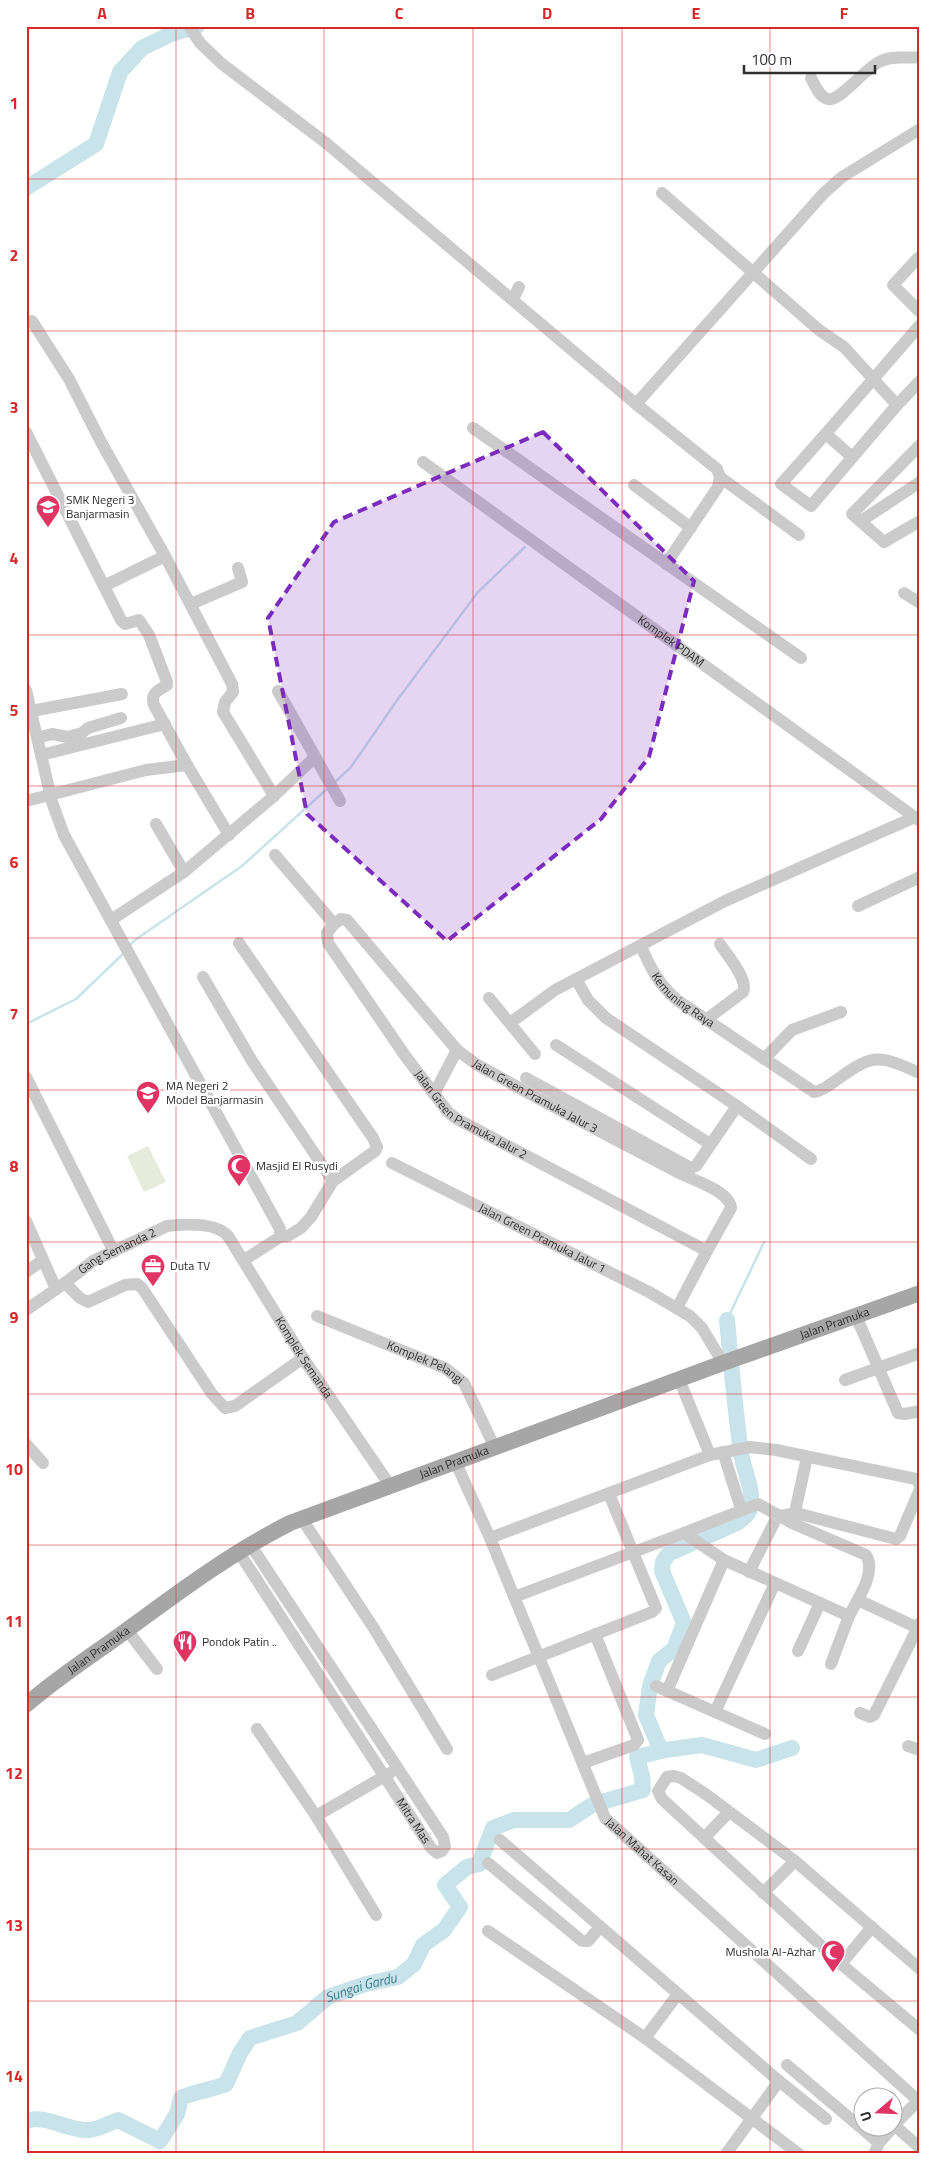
<svg xmlns="http://www.w3.org/2000/svg" width="946" height="2180" viewBox="0 0 946 2180" font-family="'Titillium Web',sans-serif">
<rect width="100%" height="100%" fill="#fff"/>
<path fill="#e7ebdb" d="M148,1146L166,1182L144,1192L127,1156Z"/>
<g fill="none" stroke-linecap="round" stroke-linejoin="round">
<g stroke="#c8e4ea" stroke-width="2.5">
<path d="M335,782L351,767L398,699L478,592L525,547"/>
<path d="M130,945L135,940L242,866L329,787"/>
<path d="M26,1024L76,999L124,953"/>
<path d="M727,1320L764,1242"/>
</g>
<g stroke="#c8e4ea" stroke-width="16">
<path d="M26,188L96,144L120,72L142,48L171,34L197,26"/>
<path d="M661,1751L646,1715L650,1686L659,1661L674,1649L684,1623L662,1571L663,1562L668,1554L737,1523C743,1519 750,1513 751,1506C753,1487 744,1472 741,1453C735,1409 731,1364 727,1320"/>
<path id="s1" d="M26,2121C47,2114 67,2131 88,2130C98,2130 109,2123 118,2120L160,2141L177,2114L181,2098C196,2091 211,2090 226,2084L240,2053L250,2038L297,2023L328,1997L366,1984L398,1977L414,1964L423,1945L444,1930L460,1907L445,1885L467,1867L479,1864L493,1828L514,1820H569L592,1805L643,1790L642,1776L637,1757L665,1750L702,1745L756,1760L792,1748"/>
</g>
<g stroke="#cbcbcb" stroke-width="12">
<path d="M189,26L200,43L222,64L326,143L636,404L823,194L842,177L920,129"/>
<path d="M811,78C815,85 819,97 828,99C840,102 866,67 881,61C894,55 906,59 920,57"/>
<path d="M662,193L819,330L844,347L897,405L811,506L781,484C828,432 874,378 920,325"/>
<path d="M920,260L918,258L893,285L920,312"/>
<path d="M513,299L519,287"/>
<path d="M32,321L69,379L101,442L165,556L232,684L233,692L225,702L223,712L274,796"/>
<path d="M636,404L717,469L720,477L718,487L666,564"/>
<path d="M897,405L920,381"/>
<path d="M473,428L801,658"/>
<path d="M26,432L121,620L125,624L139,620L149,635L167,682V685C158,691 150,693 154,705L187,765L229,835"/>
<path d="M826,434L852,457"/>
<path d="M920,445L852,514L884,542L920,521"/>
<path id="s2" d="M423,462L920,821"/>
<path d="M720,477L799,535"/>
<path d="M634,485L691,528"/>
<path d="M861,521L920,482"/>
<path d="M104,586L165,556"/>
<path d="M904,593L920,603"/>
<path d="M191,604L242,582L238,568"/>
<path d="M26,690L52,802L64,835L280,1229V1237L244,1260"/>
<path d="M278,691L340,801"/>
<path d="M26,712L122,694"/>
<path d="M37,738L52,734L68,737L82,733L88,728L121,718"/>
<path d="M41,755L165,724"/>
<path d="M26,801L146,770L187,765"/>
<path d="M156,824L184,872"/>
<path id="s3" d="M275,855L334,924L327,933L328,943L406,1057L448,1112L457,1119L707,1251L677,1308"/>
<path d="M858,906L920,877"/>
<path d="M111,920L184,872L274,796L315,757"/>
<path id="s4" d="M334,924L341,919L347,920L457,1050L476,1064C543,1102 611,1137 679,1173C693,1180 730,1191 731,1208L707,1251"/>
<path d="M239,943L373,1138L377,1147L375,1151L333,1181L311,1217L301,1228L288,1236L280,1237"/>
<path id="s5" d="M641,946C650,967 659,985 677,1000L814,1092C823,1091 830,1084 838,1079C875,1052 880,1056 920,1073"/>
<path d="M203,977L252,1061L333,1181"/>
<path d="M576,979L588,1000L606,1018L737,1106L811,1159"/>
<path d="M489,998L535,1054"/>
<path d="M707,1019L743,992C749,980 727,955 720,944"/>
<path d="M510,1023L555,990L725,901L915,817"/>
<path d="M556,1045L710,1144"/>
<path d="M764,1059L792,1030L841,1012"/>
<path d="M26,1077L114,1252"/>
<path d="M526,1078L691,1168L696,1166L737,1106"/>
<path d="M434,1094L457,1050"/>
<path id="s6" d="M392,1163L649,1292L690,1316L702,1328L723,1363"/>
<path d="M26,1221L56,1289"/>
<path d="M26,1272L43,1260"/>
<path d="M65,1283L80,1298L88,1302L125,1285L137,1284L142,1288L212,1394L225,1408L235,1406L303,1358"/>
<path id="s7" d="M26,1310L65,1283L93,1261L167,1226C185,1224 216,1222 228,1236L303,1358L391,1487"/>
<path id="s8" d="M317,1316L445,1368L464,1383L495,1448"/>
<path d="M856,1316L898,1413L905,1414L920,1411"/>
<path d="M679,1379L710,1455"/>
<path d="M845,1380L920,1353"/>
<path d="M26,1444L43,1463"/>
<path d="M723,1452L741,1509"/>
<path id="s9" d="M456,1463L490,1538L605,1818L913,2096L918,2101L894,2125"/>
<path d="M758,1504L792,1523L866,1555C877,1573 857,1600 849,1616L724,1560L684,1533Z"/>
<path d="M781,1516L796,1513L896,1539L900,1536L920,1489"/>
<path d="M302,1519L373,1627L447,1749"/>
<path d="M793,1521L807,1457"/>
<path d="M490,1538L710,1455L750,1447L776,1450L916,1479L920,1485"/>
<path id="s10" d="M238,1551L431,1848L437,1853L442,1851L445,1846L443,1837L250,1544"/>
<path d="M749,1572L778,1515"/>
<path d="M514,1597L684,1533"/>
<path d="M858,1600L920,1629"/>
<path d="M127,1630L157,1669"/>
<path d="M798,1651L820,1603"/>
<path d="M831,1664L849,1616"/>
<path d="M492,1675L652,1612L656,1608L609,1494"/>
<path d="M656,1686L765,1734"/>
<path d="M667,1691L724,1560"/>
<path d="M715,1712L775,1583"/>
<path d="M860,1713L870,1717L874,1715L920,1623"/>
<path d="M257,1729L316,1816L376,1915"/>
<path d="M908,1746L920,1750"/>
<path d="M583,1763L634,1745L638,1740L595,1634"/>
<path d="M316,1816L390,1773"/>
<path d="M704,1838L729,1812"/>
<path d="M500,1840L779,2081L826,2119"/>
<path d="M488,1863L582,1941H588L600,1927"/>
<path d="M763,1893L795,1861"/>
<path d="M488,1931L645,2038L799,2154"/>
<path d="M841,1964L872,1927"/>
<path d="M920,1969L795,1861L707,1795L681,1778L674,1776L667,1777L658,1791L662,1799L841,1964L920,2030"/>
<path d="M645,2038L678,1994"/>
<path d="M787,2065L879,2143"/>
<path d="M894,2125L920,2148"/>
<path d="M726,2154L779,2081"/>
<path d="M874,2154L879,2143L892,2128"/>
</g>
<path stroke="#a6a6a6" stroke-width="16" id="s11" d="M26,1705C58,1677 93,1655 127,1630C180,1591 231,1553 290,1523L723,1363L920,1293"/>
</g>
<path fill="#7b2cbf" fill-opacity="0.2" stroke="#7b2cbf" stroke-width="4" stroke-dasharray="10 6" stroke-linejoin="round" d="M543,432L694,581L649,757L601,819L447,941L307,814L268,618L334,522Z"/>
<path fill="none" stroke="#d62828" stroke-width="1" stroke-opacity="0.55" d="M176,26V2154M324,26V2154M473,26V2154M622,26V2154M770,26V2154M26,179H920M26,331H920M26,483H920M26,635H920M26,786H920M26,938H920M26,1090H920M26,1242H920M26,1394H920M26,1545H920M26,1697H920M26,1849H920M26,2001H920"/>
<defs>
<symbol id="school-pin" viewBox="-11 -11 22 30"><path d="M0 17L-7.5 6A9.5 9.5 0 1 1 7.5 6Z" fill="#e03465" stroke="#fff"/><path d="M0-5L7-2L0 1L-7-2ZM-4 1L0 2.5L4 1V4Q0 6-4 4Z" fill="#fff"/></symbol>
<symbol id="mosque-pin" viewBox="-11 -11 22 30"><path d="M0 17L-7.5 6A9.5 9.5 0 1 1 7.5 6Z" fill="#e03465" stroke="#fff"/><path d="M3.5-4.9A6 6 0 1 0 3.5 4.9A5 5 0 1 1 3.5-4.9Z" fill="#fff"/></symbol>
<symbol id="office-pin" viewBox="-11 -11 22 30"><path d="M0 17L-7.5 6A9.5 9.5 0 1 1 7.5 6Z" fill="#e03465" stroke="#fff"/><path d="M-6-3h4V-5.5h4V-3h4V5H-6ZM-1-4.5V-3h2v-1.5ZM-6 0V1H6V0Z" fill="#fff"/></symbol>
<symbol id="restaurant-pin" viewBox="-11 -11 22 30"><path d="M0 17L-7.5 6A9.5 9.5 0 1 1 7.5 6Z" fill="#e03465" stroke="#fff"/><path d="M-5-6h1v4h1v-4h1v4h1v-4h1v5L-1.5 .5V6h-2V.5L-5-1ZM5-6V6H3V1.5H1.5Q1.5-4 5-6Z" fill="#fff"/></symbol>
</defs>
<g fill-rule="evenodd">
<use href="#school-pin" x="34" y="493" width="28" height="38"/>
<use href="#school-pin" x="134" y="1079" width="28" height="38"/>
<use href="#mosque-pin" x="225" y="1152" width="28" height="38"/>
<use href="#office-pin" x="139" y="1252" width="28" height="38"/>
<use href="#restaurant-pin" x="171" y="1628" width="28" height="38"/>
<use href="#mosque-pin" x="819" y="1938" width="28" height="38"/>
</g>
<g text-anchor="middle" stroke-width="5" stroke-linejoin="round" paint-order="stroke">
<g font-size="12" fill="#2e2e2e" stroke="#fff" text-anchor="start">
<text x="66" y="504">SMK Negeri 3<tspan x="66" dy="14">Banjarmasin</tspan></text>
<text x="166" y="1090">MA Negeri 2<tspan x="166" dy="14">Model Banjarmasin</tspan></text>
<text x="256" y="1170">Masjid El Rusydi</text>
<text x="170" y="1270">Duta TV</text>
<text x="202" y="1646">Pondok Patin ..</text>
<text x="816" y="1956" text-anchor="end">Mushola Al-Azhar</text>
</g>
<g font-size="12" fill="#2e2e2e" stroke="#fff">
<text dy="4" stroke="none"><textPath href="#s2" startOffset="306">Komplek PDAM</textPath></text>
<text dy="4" stroke="none"><textPath href="#s5" startOffset="70">Kemuning Raya</textPath></text>
<text dy="4" stroke="none"><textPath href="#s4" startOffset="276">Jalan Green Pramuka Jalur 3</textPath></text>
<text dy="4" stroke="none"><textPath href="#s3" startOffset="339">Jalan Green Pramuka Jalur 2</textPath></text>
<text dy="4" stroke="none"><textPath href="#s6" startOffset="168">Jalan Green Pramuka Jalur 1</textPath></text>
<text dy="4" stroke="none"><textPath href="#s7" startOffset="109">Gang Semanda 2</textPath></text>
<text dy="4" stroke="none"><textPath href="#s11" startOffset="901">Jalan Pramuka</textPath></text>
<text dy="4" stroke="none"><textPath href="#s7" startOffset="372">Komplek Semanda</textPath></text>
<text dy="4" stroke="none"><textPath href="#s8" startOffset="118">Komplek Pelangi</textPath></text>
<text dy="4" stroke="none"><textPath href="#s11" startOffset="496">Jalan Pramuka</textPath></text>
<text dy="4" stroke="none"><textPath href="#s11" startOffset="91">Jalan Pramuka</textPath></text>
<text dy="4" stroke="none"><textPath href="#s10" startOffset="322">Mitra Mas</textPath></text>
<text dy="4" stroke="none"><textPath href="#s9" startOffset="435">Jalan Mahat Kasan</textPath></text>
</g>
<g font-size="14" font-style="italic" fill="#3e7f8d" stroke="#fff">
<text dy="5" stroke="none"><textPath href="#s1" startOffset="414">Sungai Gardu</textPath></text>
</g>
</g>
<rect width="946" height="2180" fill="none" stroke="#ffffff" stroke-width="55"/>
<g transform="translate(878 2112) rotate(251)"><circle r="24" fill="#ffffff" stroke="#ababab"/>
<path d="M0-4L9 19L0 12L-9 19Z" fill="#e03465"/>
<text y="-8" font-size="14" font-weight="bold" text-anchor="middle" fill="#2e2e2e">U</text>
</g>
<path d="M744 65v8h131v-8" fill="none" stroke="#2e2e2e" stroke-width="2.5"/>
<text x="751" y="65" font-size="15" fill="#2e2e2e" stroke="#ffffff" stroke-width="4" paint-order="stroke">100 m</text>
<rect x="28" y="28" width="890" height="2124" fill="none" stroke="#d62828" stroke-width="2"/>
<g font-size="16" text-anchor="middle" font-weight="bold" fill="#d62828">
<text x="102" y="19">A</text>
<text x="250" y="19">B</text>
<text x="399" y="19">C</text>
<text x="547" y="19">D</text>
<text x="696" y="19">E</text>
<text x="844" y="19">F</text>
<text x="14" y="109">1</text>
<text x="14" y="261">2</text>
<text x="14" y="413">3</text>
<text x="14" y="564">4</text>
<text x="14" y="716">5</text>
<text x="14" y="868">6</text>
<text x="14" y="1020">7</text>
<text x="14" y="1172">8</text>
<text x="14" y="1323">9</text>
<text x="14" y="1475">10</text>
<text x="14" y="1627">11</text>
<text x="14" y="1779">12</text>
<text x="14" y="1931">13</text>
<text x="14" y="2082">14</text>
</g>
</svg>
